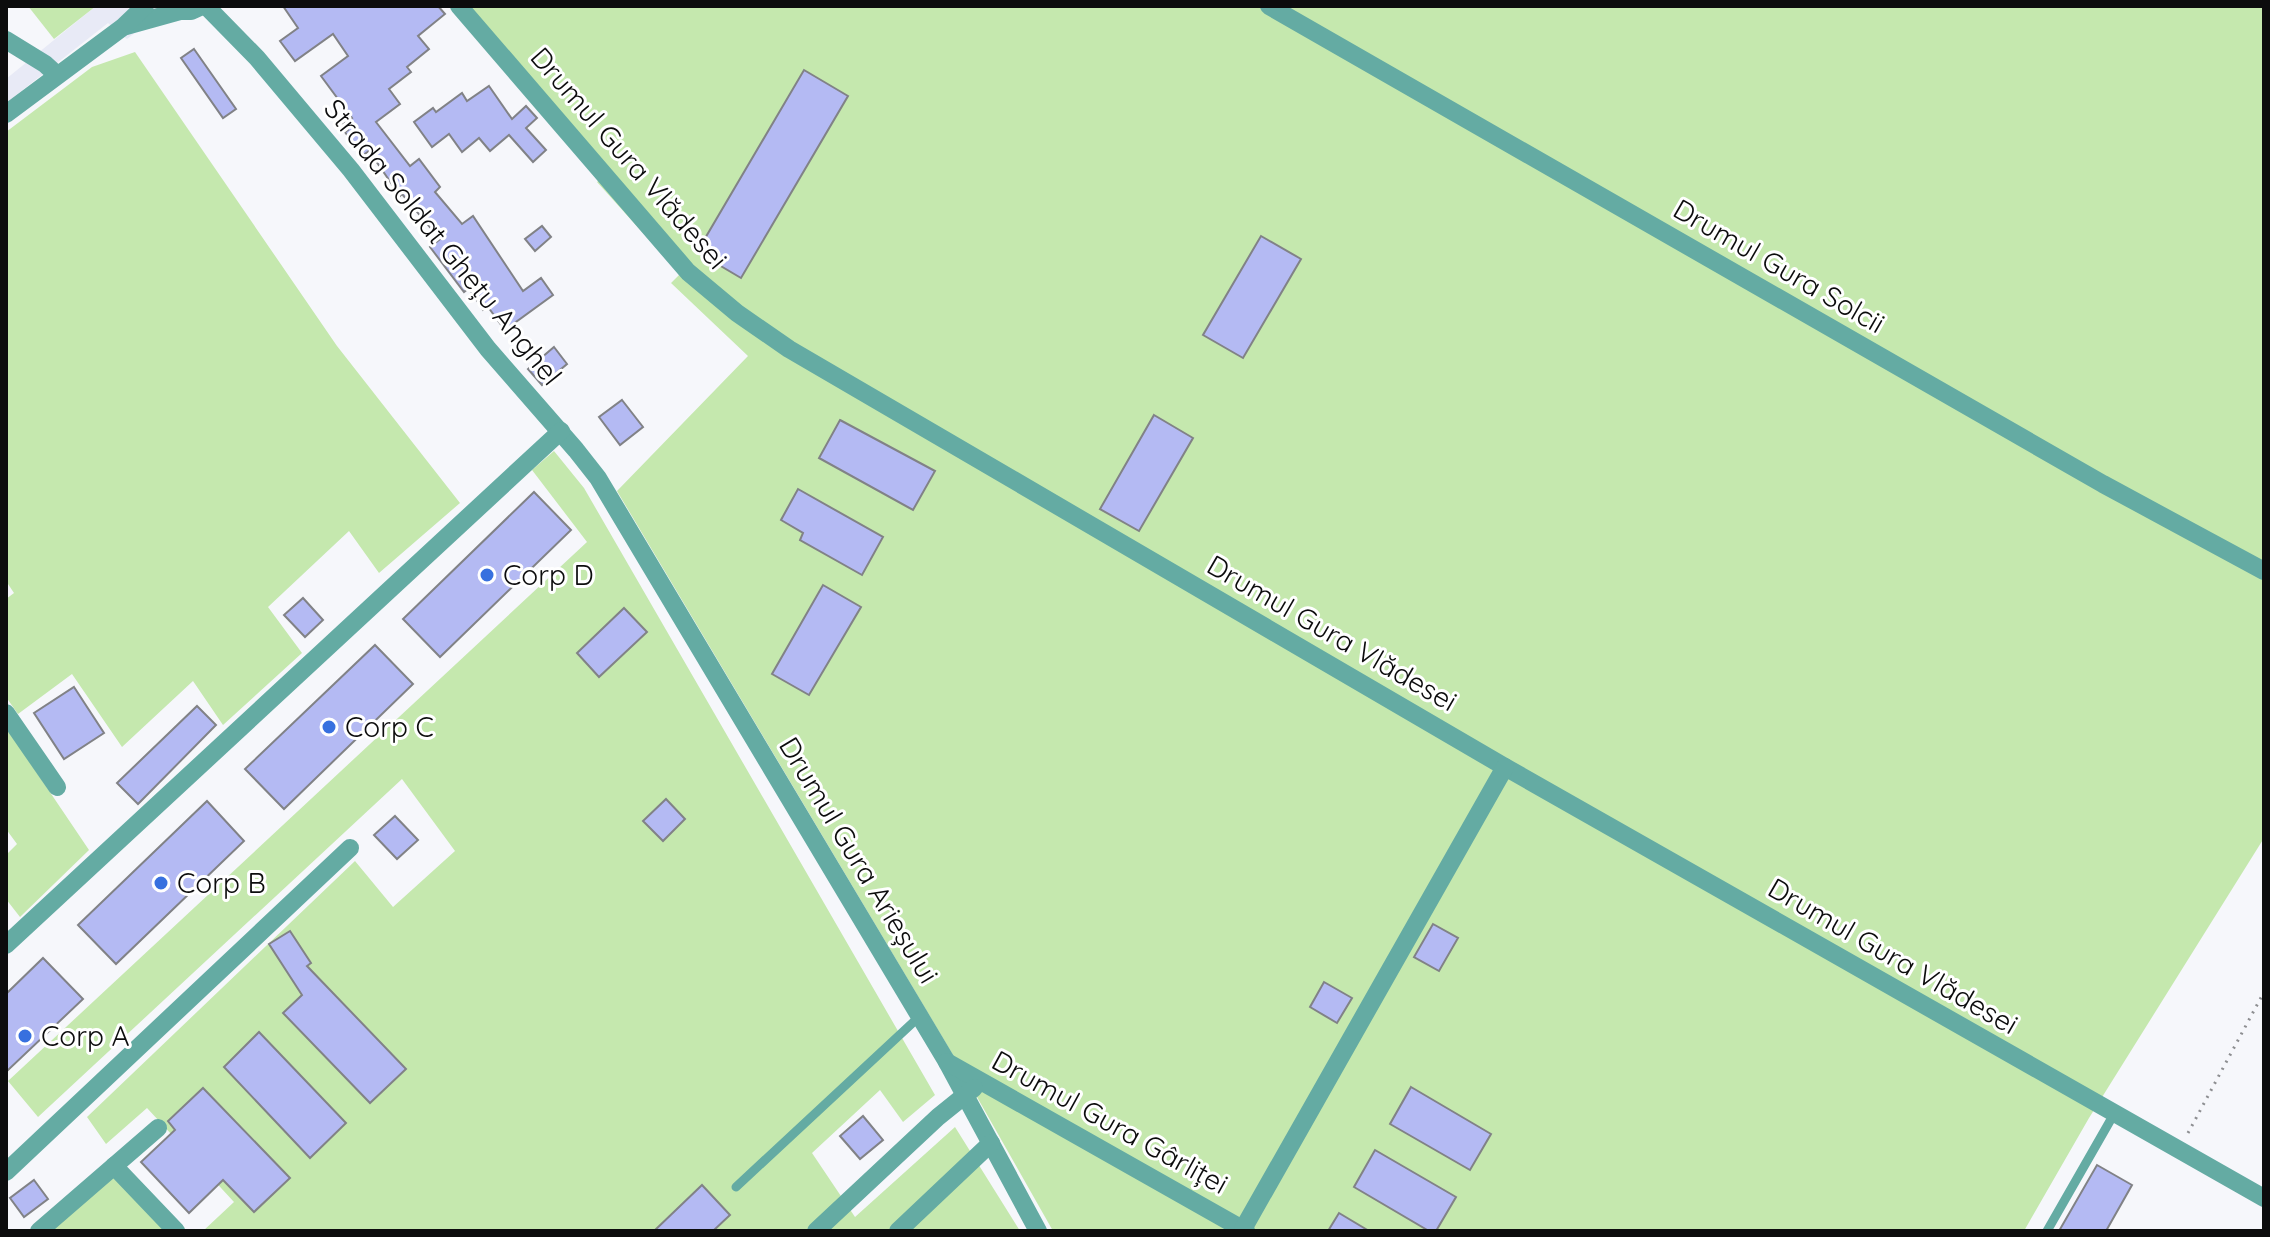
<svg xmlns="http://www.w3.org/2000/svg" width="2270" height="1237" viewBox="0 0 2270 1237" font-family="Quicksand,sans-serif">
<rect width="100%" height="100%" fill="#f6f7fb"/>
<path fill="#e8eaf6" d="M96,6H169L127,39L108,23L6,103V79Z"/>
<g fill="#c5e8ae">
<path d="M28,6H96L54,39Z"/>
<path d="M468,6H2264V838L2089,1118L2024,1231H1053L956,1060L617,491L748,356L671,283L680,274L597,182L609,172Z"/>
<path d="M135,52L337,346L460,503L379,573L349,531L268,607L302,653L223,725L193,681L122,747L72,674L18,714L6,697V599L14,593L6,581V132L92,67Z"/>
<path d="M554,451L584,488L935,1095L903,1122L880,1090L812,1153L855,1217L955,1127L1020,1231H203L234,1202L147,1108L106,1144L87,1117L355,861L393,907L455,851L402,779L38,1117L8,1081L587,542L532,470Z"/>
<path d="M6,727L89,850L20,917L6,899V855L17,844L6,829Z"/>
<path d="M112,1176L165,1231H50Z"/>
</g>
<g fill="#b4baf3" stroke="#818286" stroke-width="2">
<path d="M283,6H438L445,14L418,36L429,49L407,67L411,72L389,89L400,104L376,122L410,166L419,159L440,187L435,192L462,224L473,216L523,291L541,278L553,295L505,330L488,307L483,310L469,288L464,292L430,247L440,239L402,194L400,196L369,151L362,156L345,132L348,130L343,124L352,118L321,76L348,56L333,34L295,61L280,41L298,28Z"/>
<path d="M194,49L236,109L223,118L181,58Z"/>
<path d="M804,70L848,96L741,278L697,252Z"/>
<path d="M489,86L512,119L526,106L537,118L526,128L546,150L533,162L509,135L490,151L479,138L462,152L449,134L432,147L414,122L433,108L436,112L462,93L467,101Z"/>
<path d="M542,226L551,237L535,251L525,239Z"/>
<path d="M1261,236L1301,259L1243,358L1203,335Z"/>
<path d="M554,347L567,364L542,385L528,369Z"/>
<path d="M622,400L643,427L620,445L599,417Z"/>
<path d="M1154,415L1193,438L1139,531L1100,509Z"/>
<path d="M840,420L935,471L913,510L819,458Z"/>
<path d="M798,489L883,537L862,575L800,540L803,533L781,520Z"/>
<path d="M534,492L571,530L440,657L403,619Z"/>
<path d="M823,585L861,607L809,695L772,674Z"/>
<path d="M303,598L323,620L305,637L284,615Z"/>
<path d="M624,608L647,632L599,677L577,653Z"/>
<path d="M375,645L413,684L284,809L245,769Z"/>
<path d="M74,687L104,733L64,759L34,713Z"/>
<path d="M197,706L216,725L138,804L117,783Z"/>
<path d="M666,799L685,819L663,841L643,821Z"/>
<path d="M207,801L244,841L116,964L78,925Z"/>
<path d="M395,816L418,840L397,859L374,835Z"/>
<path d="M1433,924L1458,938L1439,971L1414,957Z"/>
<path d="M290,931L311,963L307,966L406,1069L370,1103L283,1013L302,995L269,944Z"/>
<path d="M43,958L83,999L6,1072V994Z"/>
<path d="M1324,982L1352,998L1337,1023L1310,1007Z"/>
<path d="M259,1032L346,1123L310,1158L224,1067Z"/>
<path d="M1411,1087L1491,1134L1470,1170L1390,1124Z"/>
<path d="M203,1088L290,1178L254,1212L223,1180L189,1213L141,1162L175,1130L168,1121Z"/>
<path d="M863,1116L883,1140L860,1159L840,1136Z"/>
<path d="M1375,1150L1456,1197L1436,1231H1429L1354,1187Z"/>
<path d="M2097,1165L2132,1185L2106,1231H2059Z"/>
<path d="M34,1180L48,1199L24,1217L10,1198Z"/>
<path d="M702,1185L730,1215L713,1231H654Z"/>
<path d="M1339,1213L1369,1231H1328Z"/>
</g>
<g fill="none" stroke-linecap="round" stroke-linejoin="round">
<path stroke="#8d8e91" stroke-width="3" stroke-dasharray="2 6" stroke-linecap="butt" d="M2188,1133L2264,992"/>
<g stroke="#64aba3" stroke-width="9">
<path d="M736,1187L920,1016"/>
<path d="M2047,1231L2114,1114"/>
</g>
<g stroke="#64aba3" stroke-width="18">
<path d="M206,6L257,58L351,170L488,349L576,450L598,478L947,1062L1038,1231"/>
<path d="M459,6L688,272L737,313L789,349L1505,767L2264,1198"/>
<path d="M1269,6L2103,484L2264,571"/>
<path d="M126,26L180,11H191L202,6"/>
<path d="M6,40L45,64L57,75"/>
<path d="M6,114L123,27L145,6"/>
<path d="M6,713L57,787"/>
<path d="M6,945L561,431"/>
<path d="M947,1062L1246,1231"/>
<path d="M114,1166L176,1231"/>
<path d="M6,1172L350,848"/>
<path d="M1243,1229L1505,767"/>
<path d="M39,1231L158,1128"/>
<path d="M816,1231L938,1117L974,1088"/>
<path d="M898,1231L991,1143"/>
</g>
</g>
<g fill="#3770df" stroke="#fff" stroke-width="3">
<circle cx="487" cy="575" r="8"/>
<circle cx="329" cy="727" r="8"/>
<circle cx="161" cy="883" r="8"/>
<circle cx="25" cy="1036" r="8"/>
</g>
<g text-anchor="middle" stroke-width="6" stroke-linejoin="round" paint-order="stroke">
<g font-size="28" fill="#0c0c0d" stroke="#fff">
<text transform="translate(629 158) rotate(49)" y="10">Drumul Gura Vlădesei</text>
<text transform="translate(443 242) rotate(51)" y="10">Strada Soldat Ghețu Anghel</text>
<text transform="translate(1779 266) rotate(30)" y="10">Drumul Gura Solcii</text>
<text transform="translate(1332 633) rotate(30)" y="10">Drumul Gura Vlădesei</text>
<text transform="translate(859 860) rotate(59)" y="10">Drumul Gura Arieșului</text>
<text transform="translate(1893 956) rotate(30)" y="10">Drumul Gura Vlădesei</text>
<text transform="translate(1110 1122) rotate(29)" y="10">Drumul Gura Gârliței</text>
</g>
<g font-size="28" fill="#0c0c0d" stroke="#fff" text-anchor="start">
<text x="503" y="585">Corp D</text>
<text x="345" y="737">Corp C</text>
<text x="177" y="893">Corp B</text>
<text x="41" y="1046">Corp A</text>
</g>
</g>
<rect width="2270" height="1237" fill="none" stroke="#0c0c0d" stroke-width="16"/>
</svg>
